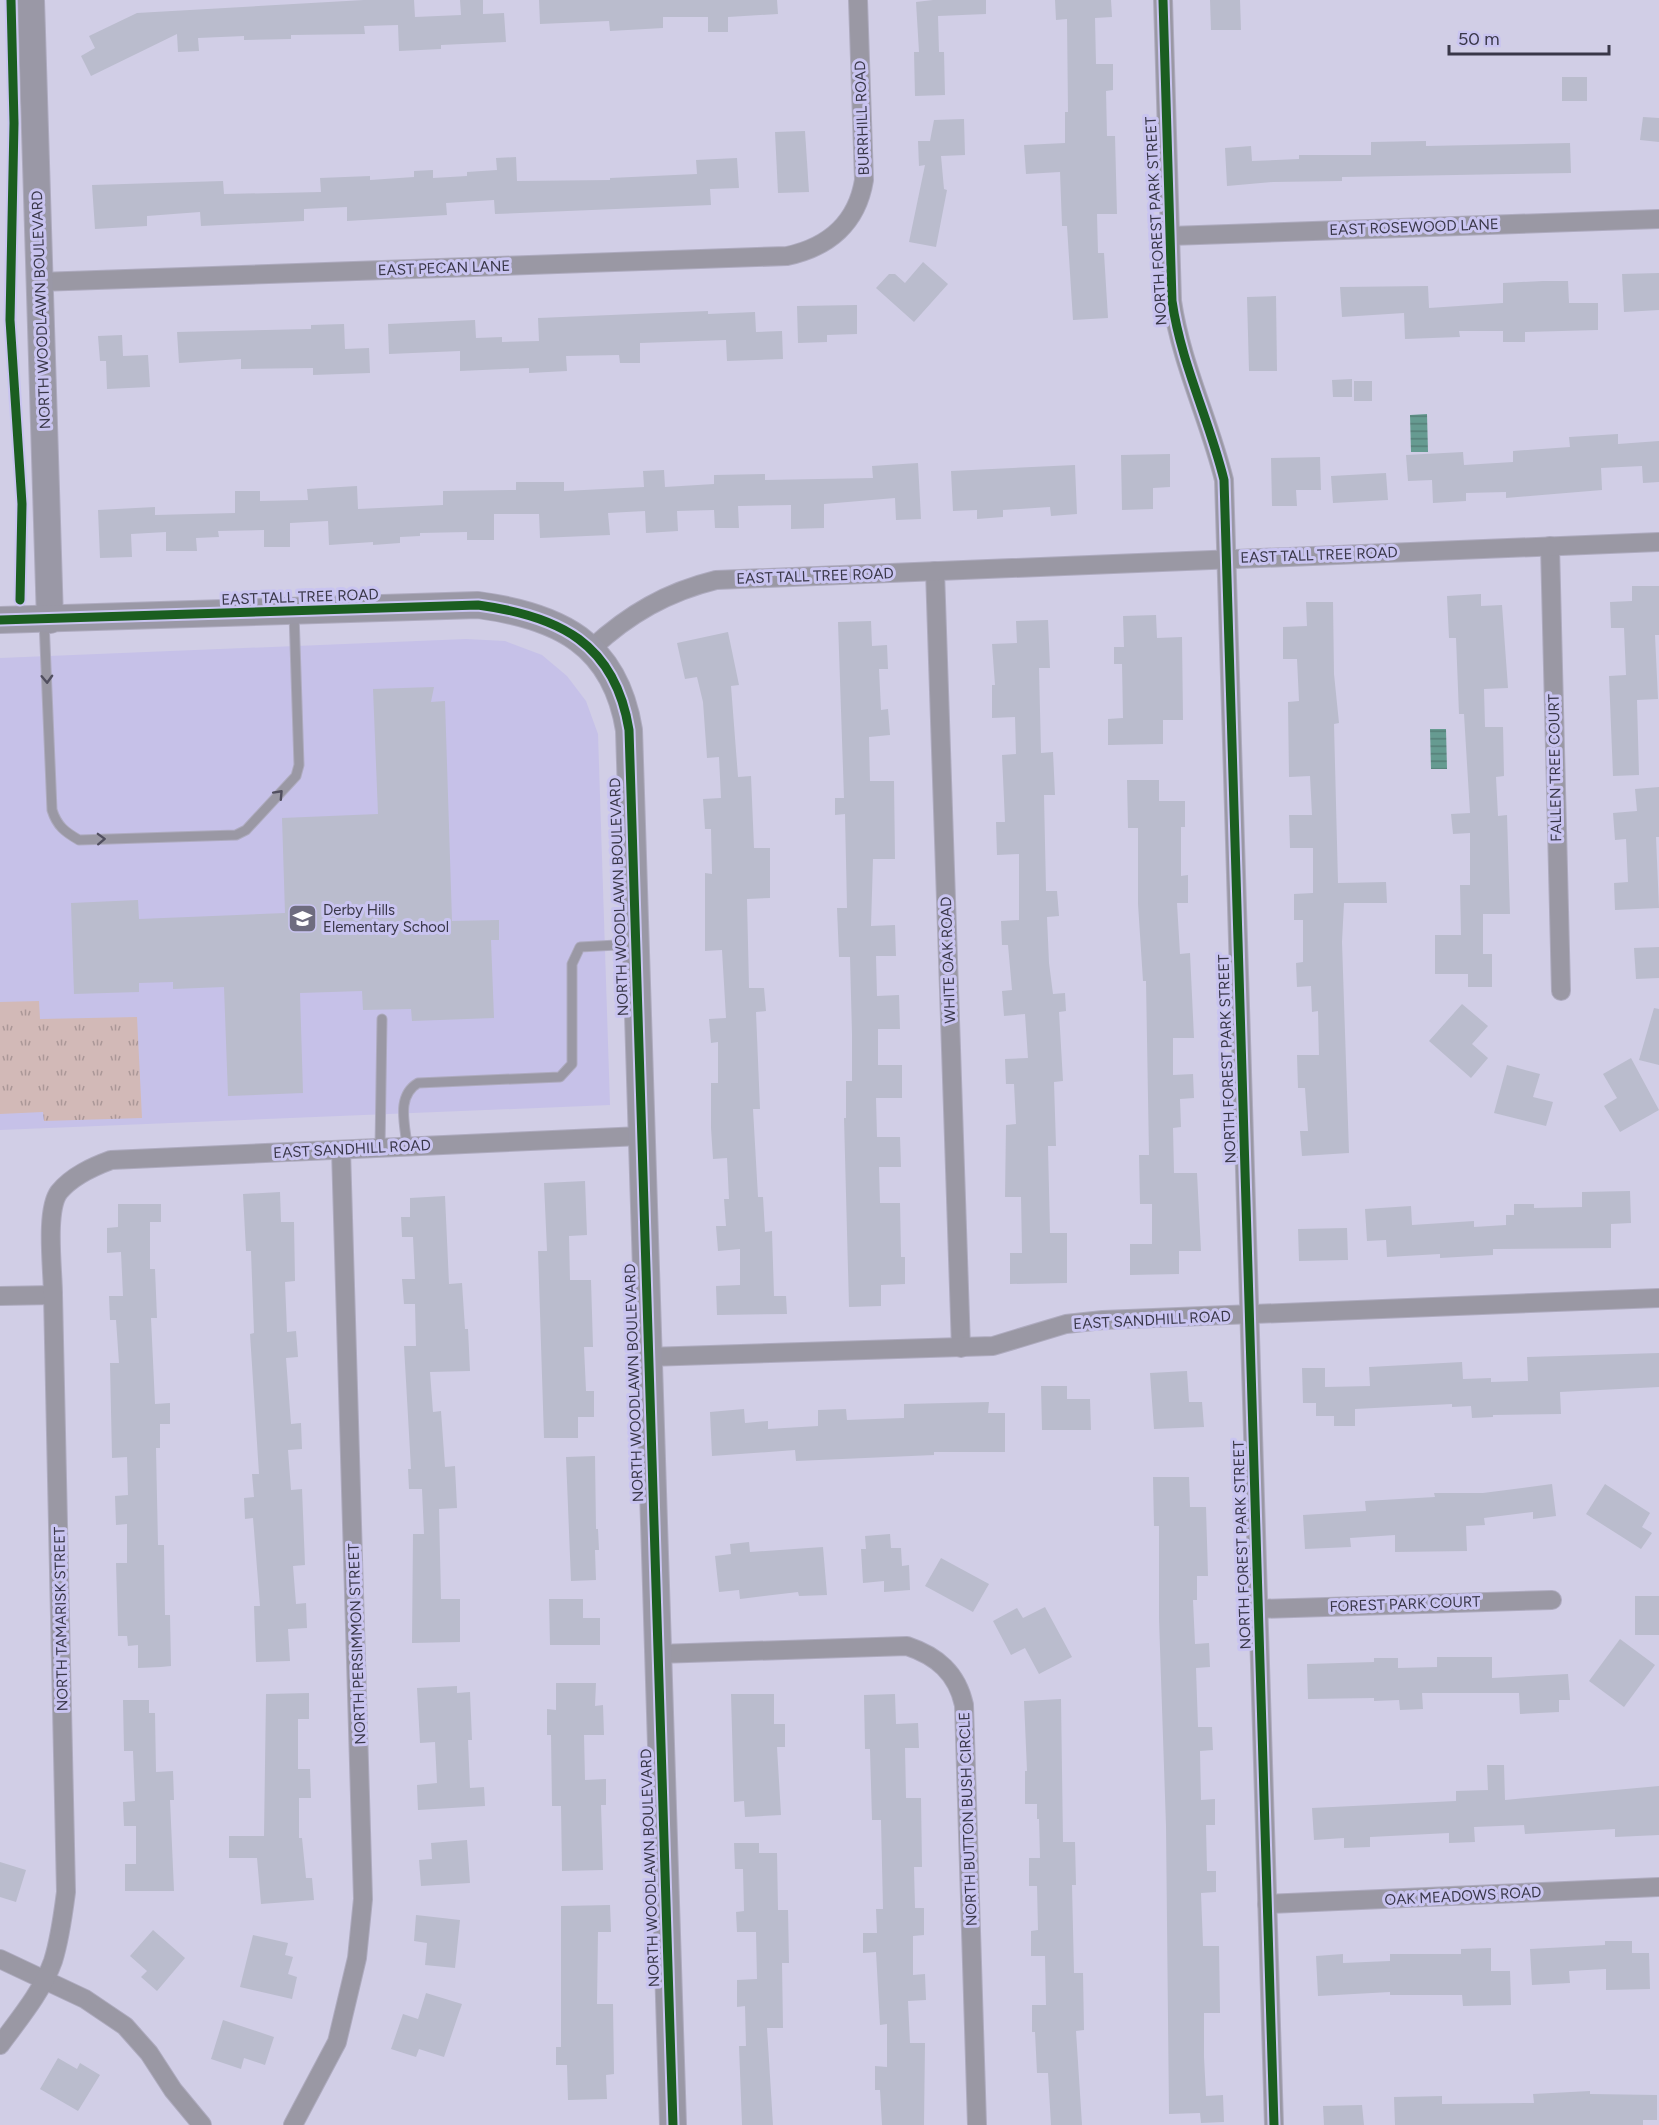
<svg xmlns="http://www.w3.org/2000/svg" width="1659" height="2125" viewBox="0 0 1659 2125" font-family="Figtree,sans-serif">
<defs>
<pattern id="grass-tufts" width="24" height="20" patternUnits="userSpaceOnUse" patternTransform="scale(1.5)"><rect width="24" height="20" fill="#d2b9b7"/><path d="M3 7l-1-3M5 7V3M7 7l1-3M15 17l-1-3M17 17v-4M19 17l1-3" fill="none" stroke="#ab9797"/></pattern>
<pattern id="water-rules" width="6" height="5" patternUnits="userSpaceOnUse" patternTransform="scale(1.5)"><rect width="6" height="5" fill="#669b91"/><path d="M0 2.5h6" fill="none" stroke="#557f78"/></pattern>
</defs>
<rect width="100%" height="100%" fill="#d1cee6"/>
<path fill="#c6c1e8" d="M466,639L505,641L542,655L567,676L586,701L598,734L610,1105L0,1130V658Z"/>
<path fill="url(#grass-tufts)" d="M39,1001L40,1019L137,1017L142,1118L44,1121L43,1112L0,1114V1002Z"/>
<g fill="url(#water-rules)">
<path d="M1427,414L1428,452H1411L1410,415Z"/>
<path d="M1430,729H1446L1447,769H1431Z"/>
</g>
<g fill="#babccd">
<path d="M364,0H414L415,17L461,15L460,0H483V14L504,13L506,42L441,45V49L399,51L398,25L364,26L365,34L291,35V39L244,40V36L198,38L199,51L178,52L177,34L91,76L81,56L95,48L89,36L137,13Z"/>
<path d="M539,0H777L778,14L728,17V32H708V17H663V28L610,31L609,21L540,24Z"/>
<path d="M933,0H986V14L938,16L939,52H944L945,95L915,96L914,52H919L916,2Z"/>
<path d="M1055,0H1111L1112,17L1095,18L1096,64H1113V90L1106,91L1107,136H1115L1117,214H1097L1098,253H1104L1108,318L1073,320L1067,226H1062L1060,172L1026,174L1024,145L1065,143V112H1068L1067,19L1056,20Z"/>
<path d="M1210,0H1240L1241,30H1211Z"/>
<rect x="1562" y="77" width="25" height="24"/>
<path d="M1643,117L1659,118V142L1640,140Z"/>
<path d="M964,119L965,155L941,156L944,189L947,190L936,247L909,242L925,165L919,166L918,141H930L934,120Z"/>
<path d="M805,131L809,192L778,193L775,132Z"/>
<path d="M1426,141V146L1570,143L1571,173L1342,177V181L1273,182L1227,186L1225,148L1251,146L1252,161L1299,159V155H1371V142Z"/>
<path d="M516,157L517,181L610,180V178L697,174L696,160L737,158L739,188L710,189L711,205L495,214L494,200L446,203L447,215L347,221V207L304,209V221L201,226L200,212L147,216V226L95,229L92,185L223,181L224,194L321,192L320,178L370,176V180L414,177V171L433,170V178L467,176V172L497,170L496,158Z"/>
<path d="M923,262L948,284L914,322L876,288L889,274H895L905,283Z"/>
<path d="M1659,273V310L1624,312L1622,274Z"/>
<path d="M1543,281H1568L1569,303H1598V330L1525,332V342H1503V331H1459L1460,337L1405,339L1404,313L1342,317L1340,287L1428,286L1429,308L1503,303V283Z"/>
<path d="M1276,296L1277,371H1249L1247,297Z"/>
<path d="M857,305V334L827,335V342L798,343L797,306Z"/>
<path d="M708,311V314L755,312L756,332L782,331L783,359L727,361L726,340L640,343V363H620L619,355L566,356L567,371L529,373V368L460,371V351L389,354L388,324L475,320L476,338L502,337V342L539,341L538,318Z"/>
<path d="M344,324L345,349L369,348L370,373L313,375V368L241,369V359L179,363L177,332L311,329V325Z"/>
<path d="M122,335L123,356L148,355L150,387L107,389L106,361H100L98,336Z"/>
<path d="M1352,379V397H1333L1332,380Z"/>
<rect x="1354" y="381" width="18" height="20"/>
<path d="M1618,434V444L1659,441V482L1643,483L1642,466L1601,468L1602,490L1506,498V492L1466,493V501L1433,503L1432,480L1408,481L1406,455L1463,452L1464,465L1513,462V451L1570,447L1569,437Z"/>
<path d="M1170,454V487L1153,488V509L1122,510L1121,455Z"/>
<path d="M1320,457L1321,490H1296L1297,506H1272L1271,458Z"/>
<path d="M918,463L921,519L896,520L895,498L824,504V528L791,529V505L738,506L739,528H715L714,510L677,511L678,531L646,533L645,511L608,513L610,535L540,538L539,514H494V540H467V532L420,533V536L400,537V543L373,545V542L329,545L328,521L290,523V547H264V530L218,531L219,537L196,538L197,551H166V532L131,534L132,557L100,558L98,510L155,507V515L235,513V491H260V501L308,500L307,489L357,486L358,509L443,505V491L516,490V482H564V491L644,487L643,471L664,470L665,487L714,484V475L765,474V480L873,478L872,466Z"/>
<path d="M1075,465L1077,514L1051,516L1050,507L1003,510V517L977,519V510L953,511L951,471Z"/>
<path d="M1386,473L1388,500L1333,503L1331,476Z"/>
<path d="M1632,586H1659V635H1655L1658,699L1637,700L1639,775L1613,776L1609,676L1626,675L1624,628H1611L1610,602L1632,601Z"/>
<path d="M1481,594V606L1502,605L1508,688L1484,689L1485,727H1503L1504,776L1496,777L1498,816L1507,815L1510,914H1483V954H1492V987H1468V974H1435V935H1461L1460,885H1470V833L1453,834L1451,814L1470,813L1464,714H1459L1456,638H1449L1447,596Z"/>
<path d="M1306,602H1333L1334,674L1339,723L1334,724L1338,883L1386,882L1387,903H1344L1342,942L1349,1153L1302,1156L1300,1131H1308L1305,1088H1298L1297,1055H1319L1318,1011L1312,1012L1311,986L1297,987L1296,963L1303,962V920H1294V894L1313,893V848H1290L1289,815H1312L1310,776L1289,777L1288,702L1299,701L1297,659H1283V627L1307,626Z"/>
<path d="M1156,615L1157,638L1182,637L1183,720H1163V744L1108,745V719L1123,718L1122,664H1114V647H1124L1123,616Z"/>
<path d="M1048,620L1050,668H1039L1041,753L1053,752L1055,795H1044L1046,891H1057L1059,916L1047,917L1049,963L1053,994L1065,993L1066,1011L1059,1012L1063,1081L1054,1082L1056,1146H1048L1050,1233H1067V1283L1010,1284V1253H1022L1021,1197H1005L1006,1125L1016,1124L1014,1084H1006L1005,1059L1028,1058L1025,1014L1004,1016L1002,991L1012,990L1008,945H1002L1001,921L1019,920V854L997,855L996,822H1005L1002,755L1016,754L1015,717L992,718V685H995L992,644L1017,643L1016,621Z"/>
<path d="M871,621L872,646L887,645L888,669H879L881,710L888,709L890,735L869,737L870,781H894L895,859H873L871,926L895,925L896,956H876L877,996L899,995L900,1029H878V1065H902V1098H876L877,1137H900L901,1167H879L880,1203H900L901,1257H905V1284L881,1285V1306L849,1307L844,1118H846V1081H852V1034L850,957H839L837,908H847L845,814L835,815V798H844L838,622Z"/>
<path d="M728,632L739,685L731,686L738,777L751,776L754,848H770V898L747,899L749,988H764L766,1011L756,1012L760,1109H753L758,1197H763L765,1232L772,1231L774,1296H786L787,1314L717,1315L716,1286L740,1285V1249L718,1251L716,1226H726L724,1199H729L727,1158L713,1159L711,1128V1083H718V1042L711,1043L709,1019L726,1018L722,950L705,951V873L712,874L711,829H705L703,799L721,798L719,757L707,758L703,702L697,677L685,679L677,643Z"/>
<path d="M434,687L431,702L445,701L452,921L499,920V940H491L494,1018L412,1021L411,1009L363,1010L362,991L300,993L303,1093L228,1096L224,987L173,989V982L139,983V992L74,994L71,903L138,900L139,919L285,913L282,818L378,814L373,689Z"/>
<path d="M1127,780H1159V801H1185V827H1181V876L1188,875V903H1177L1180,954L1190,953L1194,1038H1173V1075L1193,1074L1194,1098L1180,1099L1181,1127L1173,1128L1174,1173H1197L1201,1251H1179V1274L1130,1275V1244H1152V1204H1140L1139,1155H1149L1146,981H1143L1138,904V828H1128Z"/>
<path d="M1659,787V837H1656L1659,908L1615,910L1614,883L1628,882L1626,839L1615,840L1613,813L1637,811L1635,789Z"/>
<path d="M1659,947V978L1636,979L1634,948Z"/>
<path d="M1462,1004L1488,1026L1472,1044L1488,1058L1471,1078L1429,1041Z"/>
<path d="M1654,1008L1659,1009V1065L1639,1060Z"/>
<path d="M1631,1058L1659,1110L1620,1132L1604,1106L1617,1098L1603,1074Z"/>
<path d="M1507,1065L1540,1074L1533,1097L1553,1102L1546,1126L1494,1113Z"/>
<path d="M585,1181L587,1235L569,1236L570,1280H591L593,1347H584L586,1391H594V1417H578V1438H544L538,1251H547L544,1183Z"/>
<path d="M1630,1191L1631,1223L1611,1224V1248L1493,1249V1255L1440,1258V1254L1387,1257L1386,1240L1367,1241L1365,1209L1411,1206L1412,1225L1474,1221V1227L1506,1225V1215H1514V1204H1534V1208L1582,1207V1192Z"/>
<path d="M280,1192L281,1222H294L295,1281L285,1282L287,1332L296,1331L298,1357L286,1358L291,1424L301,1423L302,1449L288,1450L291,1490L302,1489L305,1565L293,1566L296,1604L306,1603L307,1628L288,1629L290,1661L256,1662L254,1606H260L253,1518L245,1519L244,1498L254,1497L252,1474H259L250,1334L254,1333L251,1251H246L243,1194Z"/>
<path d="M445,1196L449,1284L462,1283L465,1329H468L470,1371L430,1372L433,1412L441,1411L445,1467L455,1466L457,1508L439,1509L441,1599H460V1642L412,1643L413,1534H424L422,1489H409L408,1469H411L404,1346H416L415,1304H404L402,1279H415L413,1237H402L401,1217H410V1198Z"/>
<path d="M118,1204H161V1222H150V1269H155L157,1318H151L155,1404L170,1403V1424H160V1448H156L158,1545H164L165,1615H170L171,1666L161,1667L138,1668V1645L128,1646L127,1636H118L116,1563H127V1524L116,1525L115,1496L128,1495L127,1457L112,1458L110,1363H119L116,1320H110L109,1296H123L121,1252L107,1253V1228L118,1227Z"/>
<path d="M1347,1228L1348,1260L1299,1261L1298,1229Z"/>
<path d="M1659,1353V1387L1560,1392L1561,1414L1493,1415V1417L1472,1418L1471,1406L1452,1407V1404L1355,1409V1426H1334V1416H1316V1403H1303L1302,1368H1325V1387L1370,1386L1369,1367L1462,1362L1463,1379L1491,1378V1382L1528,1381L1527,1357Z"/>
<path d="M1187,1371L1189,1402H1202L1204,1427L1154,1429L1150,1373Z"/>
<path d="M1041,1386H1067V1399H1090L1091,1430H1042Z"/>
<path d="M989,1402L988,1413H1005V1452H934V1455L796,1461L795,1450L712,1456L710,1412L744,1409L745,1423L768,1421V1429L818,1426V1410L846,1409L847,1420L904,1418V1404Z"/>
<path d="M595,1456L596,1529H598L599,1550H595L596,1580L571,1581L566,1457Z"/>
<path d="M1153,1477H1189L1190,1507H1206L1208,1576H1197V1600H1193L1195,1644L1209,1643L1210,1667L1196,1668L1198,1727H1212L1213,1750L1200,1751L1201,1800L1215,1799V1825H1206L1207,1871H1216V1892L1201,1893L1203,1946H1219L1220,2013H1204V2057L1206,2096L1223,2095L1224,2122L1201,2123L1200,2113L1169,2114L1166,1826L1159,1619V1526H1154Z"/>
<path d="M1552,1484L1556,1516L1533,1519V1512L1484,1518L1485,1525L1466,1526L1467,1551L1395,1552V1535L1350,1538L1351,1547L1305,1549L1303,1515L1366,1511L1365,1501L1435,1497L1434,1493H1483Z"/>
<path d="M1605,1484L1650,1513L1642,1527L1652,1533L1641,1549L1586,1514Z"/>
<path d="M890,1534L891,1548H901L902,1566L909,1565L910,1590L884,1592V1581L863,1583L861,1549H866L865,1536Z"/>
<path d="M749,1542L750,1552L823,1547L827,1595L799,1596L798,1592L740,1599L739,1590L719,1592L715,1556L731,1554L730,1544Z"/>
<path d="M941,1558L989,1584L973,1612L925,1586Z"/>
<rect x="1635" y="1596" width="24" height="39"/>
<path d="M549,1599H583V1618H600V1645H550Z"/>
<path d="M1045,1607L1072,1657L1039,1674L1025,1648L1011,1655L993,1621L1017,1608L1023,1618Z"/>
<path d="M1620,1639L1655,1665L1624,1707L1589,1681Z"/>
<path d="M1437,1657H1492V1678L1568,1674L1570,1700H1559V1712L1520,1714L1519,1693H1422L1423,1709L1400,1710L1399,1700L1374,1701V1698L1308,1699L1307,1664L1374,1662V1658H1398V1668L1437,1667Z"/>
<path d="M556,1683H596L595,1706L603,1705L604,1735H584L585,1780L606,1779V1805H601L603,1870L562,1871L561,1806H552L551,1735H547V1709L556,1710Z"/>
<path d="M457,1686V1693L470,1692L472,1740H468L470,1788L484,1787L485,1806L418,1810L417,1785L437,1783L435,1742L420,1743L417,1688Z"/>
<path d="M309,1693V1719H298V1769H310L311,1798H299V1838H302L306,1878H312L314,1900L261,1904L257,1858H229V1836H264L266,1694Z"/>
<path d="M731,1694H774V1724H785V1747H777L781,1815L745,1817L744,1801L734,1802Z"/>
<path d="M895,1694L896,1724L918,1723L919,1748H905L906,1798H921L922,1867H914L915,1908H924V1935L913,1936V1975L925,1974L926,2000L908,2001L910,2043H925L924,2125H882L880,2090H875V2066L887,2067V2024L880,2025L876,1952L863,1953V1933H877L876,1909H883L881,1820H872L870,1749H865L864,1695Z"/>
<path d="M1061,1699L1063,1842H1075L1076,1885H1072L1074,1973H1083L1084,2030L1076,2031L1082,2125H1051L1048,2073H1037L1035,2032H1032V2005H1046L1045,1956H1031V1931L1038,1930L1037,1886H1029V1858H1040L1039,1819H1037V1804H1025V1771H1027L1024,1701Z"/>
<path d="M123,1700H149V1713H155L156,1772L173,1771L174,1800H170L174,1891H125V1864H136V1826H124L123,1802L135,1801L133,1751H124Z"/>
<path d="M1487,1765H1504L1505,1800L1659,1786V1835L1615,1837V1829L1525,1834L1524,1825L1474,1827L1475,1842L1449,1843V1833L1370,1837V1847L1344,1848V1838L1314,1840L1312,1808L1456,1801V1791L1488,1790Z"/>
<path d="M467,1840L470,1883L421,1886L419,1860L432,1859L431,1843Z"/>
<path d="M734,1843H759V1853H777L778,1910H788L789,1963H782L783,2028H767L773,2125H742L739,2046H746L745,2006L737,2007V1980L757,1979L756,1932H737L736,1912L744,1911L743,1869H735Z"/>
<path d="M0,1862L26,1870L16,1902L0,1897Z"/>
<path d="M610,1905L611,1932H598L597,2004H613L614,2074L606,2075L607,2099L568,2100L567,2065H556V2047H561V1906Z"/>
<path d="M416,1915L460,1920L455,1968L425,1965L427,1943L414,1941Z"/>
<path d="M153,1930L185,1958L157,1991L141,1977L147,1971L130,1956Z"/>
<path d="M253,1935L288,1943L285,1955L293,1957L288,1974L297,1977L292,1999L240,1987Z"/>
<path d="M1605,1941H1632V1953H1649L1650,1989L1606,1990V1969L1569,1971L1570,1983L1532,1985L1530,1949L1605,1945Z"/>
<path d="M1491,1948V1971H1510L1511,2005L1463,2006L1462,1995H1390V1992L1318,1996L1316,1956L1343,1954V1963L1390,1961V1954H1461V1949Z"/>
<path d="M426,1993L462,2004L444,2057L419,2049L416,2057L391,2049L403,2014L418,2019Z"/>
<path d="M223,2020L274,2037L265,2065L244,2058L241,2069L211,2059Z"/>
<path d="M58,2058L77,2069L80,2063L100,2075L78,2111L40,2089Z"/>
<path d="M1590,2091V2094L1657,2095V2120H1643V2125H1395L1394,2097L1442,2096V2104L1534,2103L1533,2094Z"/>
<path d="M1362,2105L1364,2125H1324L1323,2106Z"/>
</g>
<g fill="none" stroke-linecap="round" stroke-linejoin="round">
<defs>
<g id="lane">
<path d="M44,620L52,810C57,826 65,832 79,840L236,835L246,830L296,776L299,765L294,613"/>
<path d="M407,1146C405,1124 396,1096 418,1083L560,1077L572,1064V964L580,947L635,944"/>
<path d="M380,1148L382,1019"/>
</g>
<g id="street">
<path d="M1163,0L1172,301C1181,363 1209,419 1224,480L1274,2125"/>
<path d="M1170,236L1659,219"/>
<path d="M39,282L787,256C829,247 857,223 864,180L858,0"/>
<path d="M1550,546L1561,991"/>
<path d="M935,571L961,1348"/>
<path d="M592,648C629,614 667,592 716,580L1659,542"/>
<path d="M0,1296L53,1295"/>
<path d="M648,1357L993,1346L1066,1324L1103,1320L1659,1298"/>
<path d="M1259,1609L1552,1600"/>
<path d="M658,1654L907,1646C937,1656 957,1673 964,1705L977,2125"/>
<path d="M1267,1904L1659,1887"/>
<path d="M0,1959L85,1999L125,2026L149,2053L173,2090L202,2125"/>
<path d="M0,2045C19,2019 42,1992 53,1961C60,1939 63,1915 66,1892L53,1295C53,1271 45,1211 59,1192C72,1176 92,1167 111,1160L641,1136"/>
<path d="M293,2125L337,2042L357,1958L363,1899L341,1150"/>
</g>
<g id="secondary">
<path d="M31,0L50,620"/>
<path d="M0,620L478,605C559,616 615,643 629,730L673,2125"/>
</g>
</defs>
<use href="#lane" stroke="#aeabbf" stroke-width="11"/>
<use href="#street" stroke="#aeabbf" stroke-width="20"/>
<use href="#secondary" stroke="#aeabbf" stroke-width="28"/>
<use href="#lane" stroke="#9a98a4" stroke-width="9"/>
<use href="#street" stroke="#9a98a4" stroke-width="18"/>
<use href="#secondary" stroke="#9a98a6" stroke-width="26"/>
<defs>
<g id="cycleway">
<path d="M11,0L14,123L10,320L22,504L20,600"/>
<path d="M1163,0L1172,301C1181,363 1209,419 1224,480L1274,2125"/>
<path d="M0,620L478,605C559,616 615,643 629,730L673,2125"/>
</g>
</defs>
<use href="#cycleway" stroke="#c9c4f0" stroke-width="13"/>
<use href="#cycleway" stroke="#1b5e20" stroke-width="9"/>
</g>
<defs><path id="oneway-chevron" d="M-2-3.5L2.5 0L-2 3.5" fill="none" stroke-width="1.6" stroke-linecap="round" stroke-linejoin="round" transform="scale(1.5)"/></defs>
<g stroke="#514f5f">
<use href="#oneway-chevron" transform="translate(47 679) rotate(88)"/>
<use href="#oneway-chevron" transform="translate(279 794) rotate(-47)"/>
<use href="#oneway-chevron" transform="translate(101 839) rotate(-2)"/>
</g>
<defs>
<symbol id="school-square" viewBox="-11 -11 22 22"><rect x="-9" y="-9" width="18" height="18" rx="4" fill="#6e6c7f" stroke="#c9c4f0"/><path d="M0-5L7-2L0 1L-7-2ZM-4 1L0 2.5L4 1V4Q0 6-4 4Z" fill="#fff"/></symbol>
</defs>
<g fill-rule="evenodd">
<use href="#school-square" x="286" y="902" width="33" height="33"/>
</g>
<g text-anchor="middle" stroke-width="6" stroke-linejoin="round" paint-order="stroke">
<g font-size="15" fill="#393748" stroke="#c9c4f0">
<text transform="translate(862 118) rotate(-92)" y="5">BURRHILL ROAD</text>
<text transform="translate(1156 221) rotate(-93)" y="5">NORTH FOREST PARK STREET</text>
<text transform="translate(1414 227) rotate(-2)" y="5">EAST ROSEWOOD LANE</text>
<text transform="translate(444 268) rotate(-2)" y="5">EAST PECAN LANE</text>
<text transform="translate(41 310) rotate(-92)" y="5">NORTH WOODLAWN BOULEVARD</text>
<text transform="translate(1319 555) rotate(-2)" y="5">EAST TALL TREE ROAD</text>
<text transform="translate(815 576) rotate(-2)" y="5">EAST TALL TREE ROAD</text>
<text transform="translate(300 597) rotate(-2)" y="5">EAST TALL TREE ROAD</text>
<text transform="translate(1555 768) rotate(-91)" y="5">FALLEN TREE COURT</text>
<text transform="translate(619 897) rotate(-92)" y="5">NORTH WOODLAWN BOULEVARD</text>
<text transform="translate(948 960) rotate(-92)" y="5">WHITE OAK ROAD</text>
<text transform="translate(1227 1059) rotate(-92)" y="5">NORTH FOREST PARK STREET</text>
<text transform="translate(352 1149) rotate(-3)" y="5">EAST SANDHILL ROAD</text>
<text transform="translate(1152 1320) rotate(-3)" y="5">EAST SANDHILL ROAD</text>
<text transform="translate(634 1383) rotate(-92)" y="5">NORTH WOODLAWN BOULEVARD</text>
<text transform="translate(1242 1545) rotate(-92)" y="5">NORTH FOREST PARK STREET</text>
<text transform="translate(1405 1604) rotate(-2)" y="5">FOREST PARK COURT</text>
<text transform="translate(61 1619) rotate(-91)" y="5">NORTH TAMARISK STREET</text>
<text transform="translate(357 1644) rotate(-92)" y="5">NORTH PERSIMMON STREET</text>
<text transform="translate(968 1819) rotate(-92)" y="5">NORTH BUTTON BUSH CIRCLE</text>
<text transform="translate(650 1868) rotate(-92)" y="5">NORTH WOODLAWN BOULEVARD</text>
<text transform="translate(1463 1896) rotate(-3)" y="5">OAK MEADOWS ROAD</text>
</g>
<g font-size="15" fill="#393748" stroke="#c9c4f0" text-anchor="start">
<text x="323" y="915">Derby Hills<tspan x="323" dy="17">Elementary School</tspan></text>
</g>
</g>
<path d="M1449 45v9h160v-9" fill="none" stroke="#393748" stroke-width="3"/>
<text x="1458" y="45" font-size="18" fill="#393748" stroke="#c9c4f0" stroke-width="4.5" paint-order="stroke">50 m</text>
</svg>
